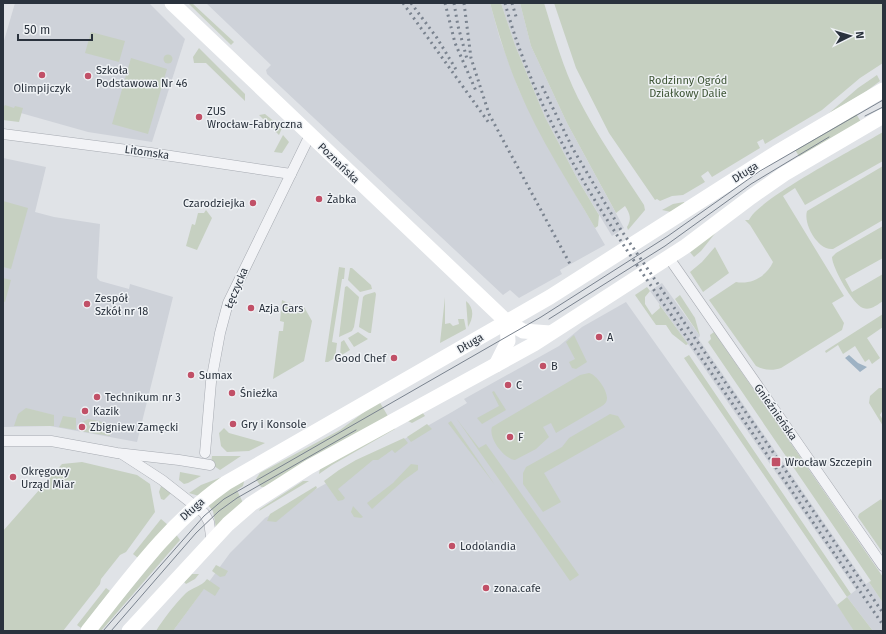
<svg xmlns="http://www.w3.org/2000/svg" width="886" height="634" viewBox="0 0 886 634" font-family="'Fira Sans',sans-serif">
<rect width="100%" height="100%" fill="#e0e3e7"/>
<g fill="#ced2d9">
<path d="M15,3H149L185,39L152,142L88,132L3,108V44Z"/>
<path d="M206,3H490L500,39L519,90L550,151L605,245L560,270L562,274L519,298L510,290L503,295L267,74L266,70L271,65Z"/>
<path d="M501,3H520L531,46L567,123L624,228L612,236L578,180L545,117L515,45Z"/>
<path d="M3,158L46,167L35,212L54,217L100,224L97,278L100,281L129,289L130,284L173,297L137,442L50,426L3,427Z"/>
<path d="M662,283L700,336L698,338L866,584L869,582L883,603V631H873L847,597L856,590L688,344L650,291Z"/>
<path d="M626,302L719,433L855,631H173L230,553L265,518L452,412L467,403L464,399L559,346L582,327Z"/>
</g>
<g fill="#c6d0c1">
<path d="M188,3H192L234,42L231,45Z"/>
<path d="M490,3H501L515,45L545,117L578,180L599,215L598,226L595,228C569,183 539,138 519,90C507,62 498,32 490,3Z"/>
<path d="M520,3H544C554,35 563,68 578,98C597,135 621,170 644,205L645,210L628,230L627,227C632,219 630,214 625,206L616,213L567,123L531,46Z"/>
<path d="M554,3H883V63L860,78L822,110L765,144L763,139L757,142L760,148L712,177L708,171L701,176L705,182L683,195L672,196L660,201L657,199L655,200L609,133L576,68Z"/>
<path d="M91,32L125,41L119,62L85,53Z"/>
<path d="M199,48L245,94V101L206,63H194L193,57Z"/>
<circle cx="168" cy="59" r="4.5"/>
<path d="M131,58L167,69L148,134L112,124Z"/>
<path d="M877,75L880,81L864,93L828,114L858,88Z"/>
<path d="M5,105L14,108L15,106L23,108L19,122L3,120V108Z"/>
<path d="M855,112L861,122L800,158L794,148Z"/>
<path d="M265,114L282,128L279,135L259,115Z"/>
<path d="M883,132V161L805,205L795,188L783,196L844,296L832,303L844,323L842,330L781,368C773,371 763,370 756,366L709,300L736,282C751,285 767,276 773,262L750,225L745,220H749C758,199 858,147 883,132Z"/>
<path d="M283,135L289,142L282,153L274,152Z"/>
<path d="M883,166V220L833,249C818,251 803,224 807,211Z"/>
<path d="M3,201L28,208L11,269L3,267Z"/>
<path d="M684,202L685,204L671,212L662,210L673,204Z"/>
<path d="M206,210L212,218L197,250L186,246L192,224L195,225L198,213H204Z"/>
<path d="M883,226V258L845,279L852,292L883,274V301C877,305 870,311 863,308C853,305 832,267 832,257L836,253Z"/>
<path d="M717,231L701,251L694,257L689,251Z"/>
<path d="M715,247L729,273L703,292L690,272L702,262Z"/>
<path d="M339,267L345,268L344,279H342L332,342L337,343L335,358L328,362H325Z"/>
<path d="M350,268H352L371,285L372,289L360,292L348,280Z"/>
<path d="M3,278L11,280L5,302L3,301Z"/>
<path d="M347,286L359,297L354,327L352,331L339,337L345,287Z"/>
<path d="M647,287L650,291L645,297V304L652,315L660,308L659,304L688,344L686,345L672,334L666,325H656L635,295Z"/>
<path d="M375,292L376,294L371,333H369L359,327L363,297L365,295Z"/>
<path d="M680,295L695,318L700,336L675,299Z"/>
<path d="M445,297V324L450,323L453,326L459,324L458,319H464L466,329L440,343Z"/>
<path d="M282,300L294,306L304,307L312,321L304,361L273,379L279,331H283L284,322L280,321Z"/>
<path d="M466,301C475,308 473,319 468,327Z"/>
<path d="M883,314V327L867,338L880,358L872,364L869,359L865,362L855,346L843,354L838,345L826,353L825,351Z"/>
<path d="M358,332L368,339L354,347L348,338Z"/>
<path d="M714,332L883,577V603L869,582L871,581L708,342L711,339L710,335Z"/>
<path d="M574,335L587,362L576,369L572,368L569,362L575,359L566,342Z"/>
<path d="M344,340L350,350L340,356L341,342Z"/>
<path d="M689,355L851,594L847,597L873,631H854L837,605L847,597L684,358Z"/>
<path d="M589,373C597,375 607,390 607,398C607,402 605,404 602,406L556,433L551,423L543,427L549,437L536,449L515,460C504,459 488,438 492,427L580,375Z"/>
<path d="M879,388H883V410L880,415L883,420V426L869,403L870,396Z"/>
<path d="M494,391L506,410L482,424L477,418L499,406L492,392Z"/>
<path d="M379,401L389,418L264,487H261L256,479L260,473L340,430Z"/>
<path d="M26,408L54,415V426H14L18,414Z"/>
<path d="M422,412L425,416L412,423L408,421Z"/>
<path d="M610,414L618,416L625,427L544,473L561,502L543,512L523,484V473L526,467L562,447L569,438Z"/>
<path d="M63,416L76,418V430L59,427Z"/>
<path d="M456,418L479,448L486,444L579,575L570,581Z"/>
<path d="M88,419C99,421 111,422 110,436L80,431L82,422Z"/>
<path d="M451,421L495,485L448,423Z"/>
<path d="M427,424L432,429L411,442L407,437Z"/>
<path d="M394,426L395,429L332,465L319,474L320,468Z"/>
<path d="M224,428L229,433L265,443L249,451L227,452L221,446L219,433Z"/>
<path d="M404,438L408,443L395,453L392,450L378,460H373L338,489L345,498L343,500L338,501L324,481L339,470L356,460Z"/>
<path d="M212,456H241L220,470L211,464Z"/>
<path d="M82,462L137,475L150,484L155,512L126,552L120,555L101,579L100,584L63,631H3V531L62,464Z"/>
<path d="M411,464L418,465V470L404,480L372,509L367,503L393,483Z"/>
<path d="M180,472L201,476L188,483L184,484L179,480Z"/>
<path d="M222,477L199,496L189,493L201,485Z"/>
<path d="M245,477L243,486L237,490L243,503L216,528L213,511L208,505Z"/>
<path d="M303,481H309L259,511L260,509Z"/>
<path d="M161,486L171,493L164,500L161,499L159,492Z"/>
<path d="M316,486L317,488L276,522L267,521L270,514Z"/>
<path d="M881,499L883,503V553L858,517L859,514Z"/>
<path d="M353,506L363,517L361,518L354,517L351,512Z"/>
<path d="M161,519L168,525L138,558L133,554Z"/>
<path d="M175,533L180,540L101,631H96L158,556Z"/>
<path d="M216,565L228,571L225,576L220,577L212,571Z"/>
<path d="M192,574H199L195,579L186,584L184,582Z"/>
<path d="M207,579L220,588L215,596L204,589L173,631H156C164,618 175,604 186,593C193,587 201,587 207,579Z"/>
<path d="M106,588L110,591L81,628L77,625Z"/>
</g>
<path fill="#9eb2c4" d="M849,355L858,363L867,367L860,372L845,358Z"/>
<g fill="none" stroke-linecap="round" stroke-linejoin="round">
<defs>
<g id="street">
<path d="M3,134L151,153L291,174"/>
<path d="M669,258L883,566"/>
<path d="M3,441H51L117,453L179,460L210,465"/>
<path d="M205,453L211,382L220,333L228,303L310,135"/>
<path d="M122,454L162,480L204,513L209,522L212,543"/>
</g>
</defs>
<use href="#street" stroke="#a6aab1" stroke-width="11"/>
<use href="#street" stroke="#f2f3f6" stroke-width="10"/>
<g stroke="#fff" stroke-width="15">
<path d="M172,3L507,322L523,331L550,333"/>
<path d="M496,365L508,341L507,322"/>
<path d="M88,631C130,578 170,522 226,483L550,297L776,153L883,90"/>
<path d="M129,631L228,524L251,504L309,467L534,344L686,246L751,197L784,174L883,116"/>
</g>
<g stroke="#7a838f" stroke-width="1">
<path d="M865,116L883,107"/>
<path d="M549,319L665,246L751,184L829,137"/>
<path d="M103,631L204,516L224,499L541,317L668,236L760,171L883,100"/>
<path d="M111,631L196,533L219,511L237,498L356,430"/>
</g>
<g stroke="#7a838f" stroke-width="3" stroke-dasharray="2 4" stroke-linecap="butt">
<path d="M403,3L489,123"/>
<path d="M411,3L437,38L457,71"/>
<path d="M445,3L455,43L476,91"/>
<path d="M454,3L458,26L467,59"/>
<path d="M464,3L471,58L489,114L570,264"/>
<path d="M505,3C540,132 620,241 695,349C758,441 820,533 883,625"/>
<path d="M512,3L517,20"/>
<path d="M542,86L573,149L621,230L883,613"/>
</g>
</g>
<g fill="#c15067" stroke="#eff2f5" stroke-width="1.5">
<circle cx="42" cy="75" r="4"/>
<circle cx="88" cy="76" r="4"/>
<circle cx="199" cy="117" r="4"/>
<circle cx="319" cy="199" r="4"/>
<circle cx="253" cy="203" r="4"/>
<circle cx="87" cy="304" r="4"/>
<circle cx="251" cy="308" r="4"/>
<circle cx="599" cy="337" r="4"/>
<circle cx="394" cy="358" r="4"/>
<circle cx="543" cy="366" r="4"/>
<circle cx="191" cy="375" r="4"/>
<circle cx="508" cy="385" r="4"/>
<circle cx="232" cy="393" r="4"/>
<circle cx="97" cy="397" r="4"/>
<circle cx="85" cy="411" r="4"/>
<circle cx="233" cy="424" r="4"/>
<circle cx="82" cy="427" r="4"/>
<circle cx="510" cy="437" r="4"/>
<rect x="771" y="457" width="10" height="10" rx="2"/>
<circle cx="13" cy="477" r="4"/>
<circle cx="452" cy="546" r="4"/>
<circle cx="486" cy="588" r="4"/>
</g>
<g text-anchor="middle" stroke-width="3" stroke-linejoin="round" paint-order="stroke">
<g font-size="11" fill="#2a323d" stroke="#eff2f5" text-anchor="start">
<text x="96" y="74">Szkoła<tspan x="96" dy="13">Podstawowa Nr 46</tspan></text>
<text x="42" y="92" text-anchor="middle">Olimpijczyk</text>
<text x="207" y="115">ZUS<tspan x="207" dy="13">Wrocław-Fabryczna</tspan></text>
<text x="327" y="203">Żabka</text>
<text x="245" y="207" text-anchor="end">Czarodziejka</text>
<text x="95" y="302">Zespół<tspan x="95" dy="13">Szkół nr 18</tspan></text>
<text x="259" y="312">Azja Cars</text>
<text x="607" y="341">A</text>
<text x="386" y="362" text-anchor="end">Good Chef</text>
<text x="551" y="370">B</text>
<text x="199" y="379">Sumax</text>
<text x="516" y="389">C</text>
<text x="240" y="397">Śnieżka</text>
<text x="105" y="401">Technikum nr 3</text>
<text x="93" y="415">Kazik</text>
<text x="241" y="428">Gry i Konsole</text>
<text x="90" y="431">Zbigniew Zamęcki</text>
<text x="518" y="441">F</text>
<text x="785" y="466">Wrocław Szczepin</text>
<text x="21" y="475">Okręgowy<tspan x="21" dy="13">Urząd Miar</tspan></text>
<text x="460" y="550">Lodolandia</text>
<text x="494" y="592">zona.cafe</text>
</g>
<g font-size="11" fill="#405738" stroke="#eff2f5">
<text x="688" y="84">Rodzinny Ogród<tspan x="688" dy="13">Działkowy Dalie</tspan></text>
</g>
<g font-size="11" fill="#2a323d" stroke="#eff2f5">
<text transform="translate(147 152) rotate(8)" y="4">Litomska</text>
<text transform="translate(339 163) rotate(44)" y="4">Poznańska</text>
<text transform="translate(745 172) rotate(-32)" y="4">Długa</text>
<text transform="translate(236 288) rotate(-67)" y="4">Łęczycka</text>
<text transform="translate(470 343) rotate(-30)" y="4">Długa</text>
<text transform="translate(776 412) rotate(55)" y="4">Gnieźnieńska</text>
<text transform="translate(192 509) rotate(-41)" y="4">Długa</text>
</g>
</g>
<rect width="886" height="634" fill="none" stroke="#2a323d" stroke-width="8"/>
<g transform="translate(850 36) rotate(85)" stroke="#eff2f5" stroke-width="3" paint-order="stroke">
<path d="M0-3L7 15L0 10L-7 15Z" fill="#2a323d"/>
<text y="-6" font-size="11" font-weight="bold" text-anchor="middle" fill="#2a323d">N</text>
</g>
<path d="M18 34v6h74v-6" fill="none" stroke="#2a323d" stroke-width="2"/>
<text x="24" y="34" font-size="12" fill="#2a323d" stroke="#eff2f5" stroke-width="3" paint-order="stroke">50 m</text>
</svg>
